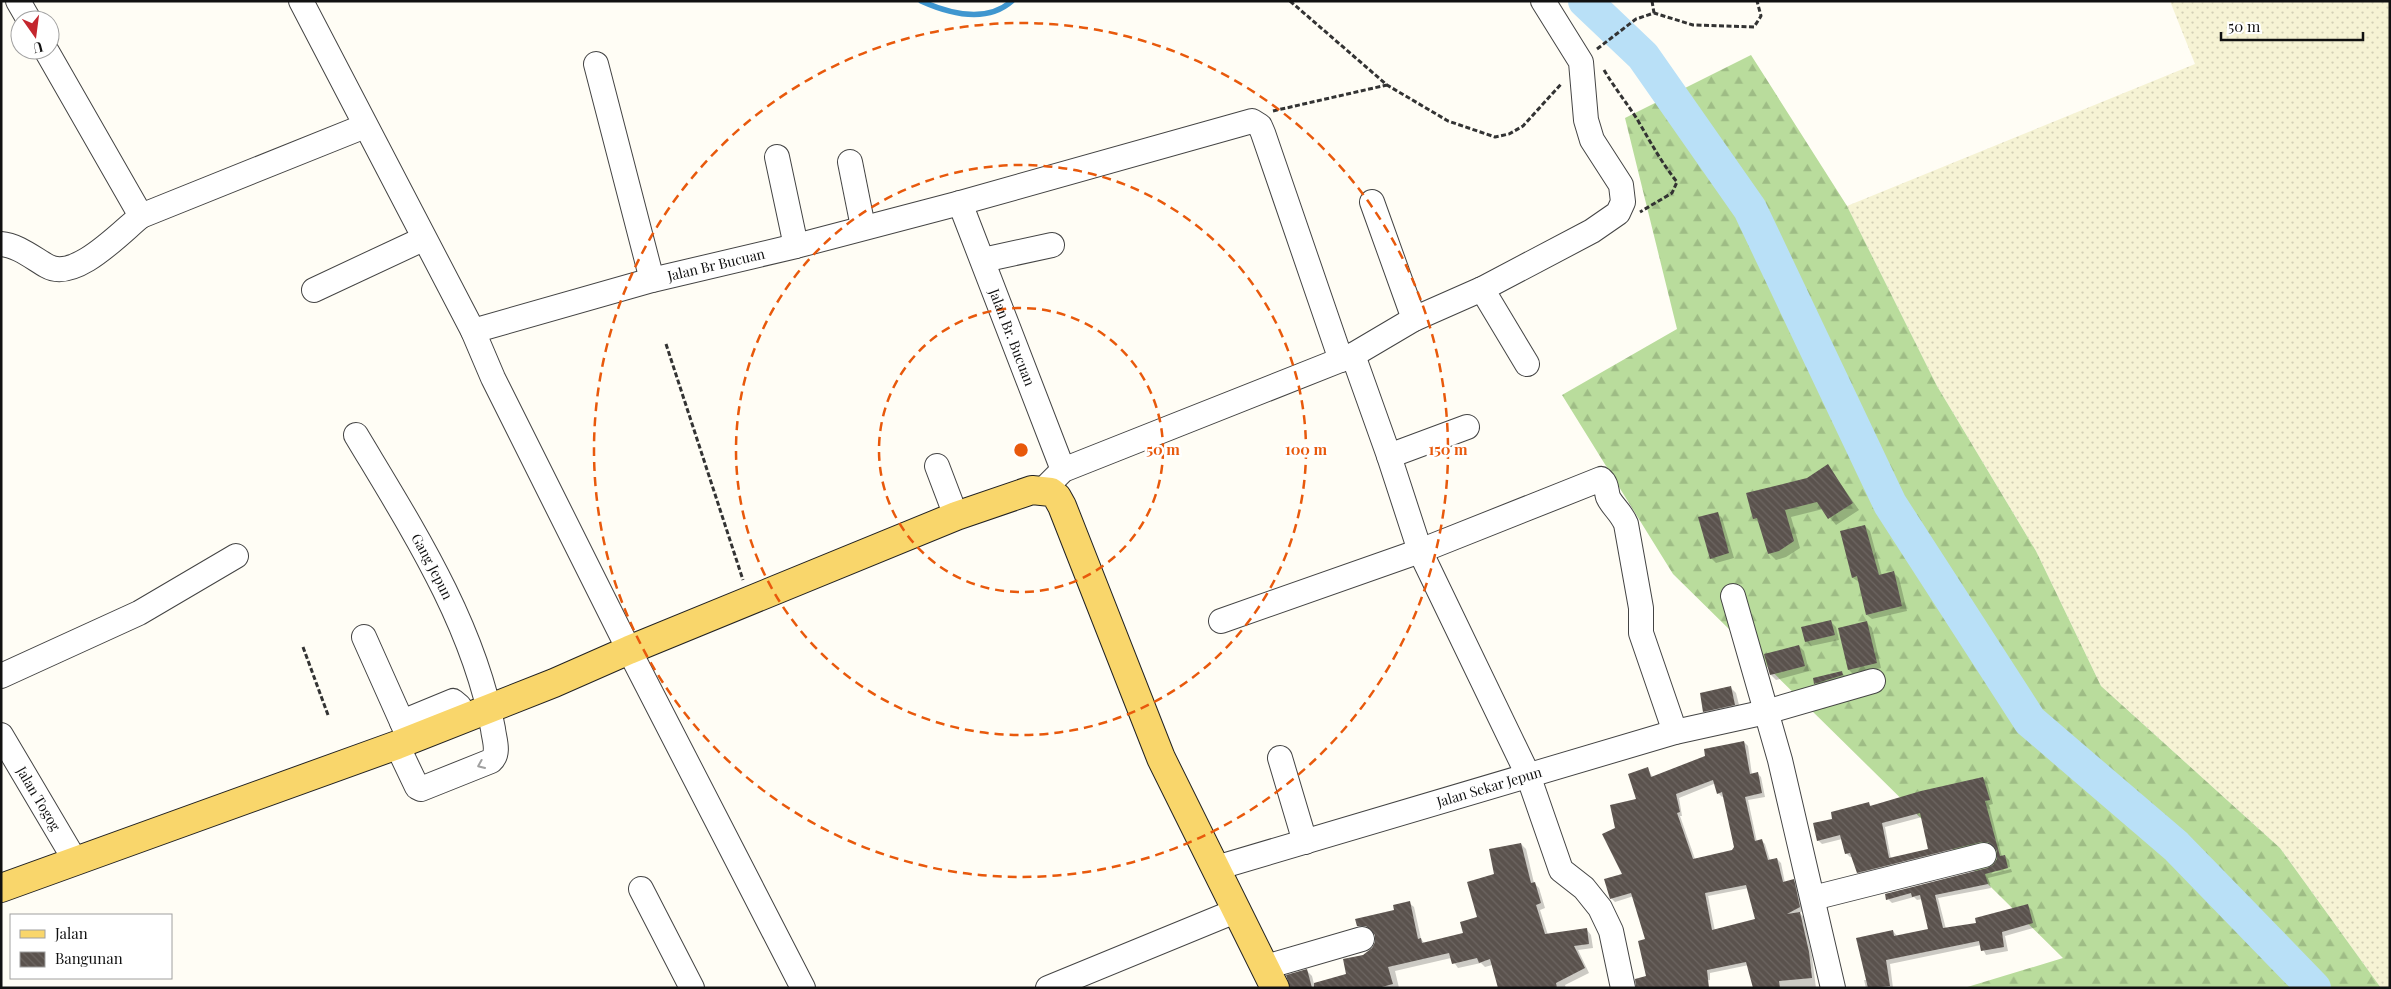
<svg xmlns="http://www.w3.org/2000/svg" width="2391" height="989" viewBox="0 0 2391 989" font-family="'Playfair Display',serif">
<defs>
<pattern id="farmland-dots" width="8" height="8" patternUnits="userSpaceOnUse" patternTransform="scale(1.25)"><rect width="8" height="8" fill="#f6f3d4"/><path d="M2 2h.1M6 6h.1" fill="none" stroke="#d2cfb5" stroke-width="1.8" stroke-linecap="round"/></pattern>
<pattern id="forest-firs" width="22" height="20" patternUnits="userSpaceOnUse" patternTransform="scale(1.25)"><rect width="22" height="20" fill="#b9dc9c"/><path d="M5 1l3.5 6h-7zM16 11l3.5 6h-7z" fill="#9ebc85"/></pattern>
<pattern id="building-back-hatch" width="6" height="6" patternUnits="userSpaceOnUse" patternTransform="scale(1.25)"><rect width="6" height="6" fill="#5a524d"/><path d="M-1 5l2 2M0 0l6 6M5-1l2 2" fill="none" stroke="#6d6662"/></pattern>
</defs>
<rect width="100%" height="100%" fill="#fffdf5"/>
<path fill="url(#farmland-dots)" d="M2170,1H2390V988H2381L2280,848L2101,686L2036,551L1937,386L1847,206L2195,64Z"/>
<path fill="url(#forest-firs)" d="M1751,55L1847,206L1937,386L2036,551L2101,686L2280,848L2381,988H1964L2063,958L1673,574L1562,395L1677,329L1625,118Z"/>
<g fill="#0003" fill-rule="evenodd">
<path d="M1828,466L1859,510L1836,525L1823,509L1791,517L1800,548L1786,557L1776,560L1769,553L1761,525L1754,518Z"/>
<path d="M1717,513L1722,518L1734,558L1716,563L1711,558Z"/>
<path d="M1865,526L1870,531L1882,576L1894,573L1899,578L1907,611L1872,619L1867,615L1859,582L1853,578L1842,532Z"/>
<path d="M1831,622L1836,627L1839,640L1811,646L1806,641Z"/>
<path d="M1867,623L1872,628L1881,668L1854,675L1849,670Z"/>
<path d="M1799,646L1804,651L1809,671L1776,680L1771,675Z"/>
<path d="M1841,672L1846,677L1820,688L1815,683Z"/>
<path d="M1731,688L1736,693L1740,709L1709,716L1704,711Z"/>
<path d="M1744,742L1748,746L1752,775L1758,774L1761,777L1765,797L1748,800L1757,842L1761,840L1765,844L1770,860L1777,859L1781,863L1785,883L1793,881L1797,884L1803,911L1799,913L1804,917L1812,957L1816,988H1755L1749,965L1710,973V980L1690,983L1647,976V940L1634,896L1615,902L1611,898L1623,875L1617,828L1638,800L1648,769L1653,778ZM1716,783L1718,793L1722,797L1724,796L1736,848L1733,851L1695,859L1680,816H1682L1679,798ZM1749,888L1756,920L1715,931L1708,896Z"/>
<path d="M1983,778L1987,782L1993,804L1989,805L2002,857L2005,856L2009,860L2010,867L1994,871L1991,874L2011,869L2012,872L1988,878L1991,888L1938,898L1946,929L1977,924L2028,906L2032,910L2037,927L2005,936L2008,951L1986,955L1981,945L1890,964L1893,988H1866L1864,980H1867L1893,931L1897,936L1930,930L1922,899L1917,900L1914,897L1892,903L1888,899L1988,869L1995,865L1999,858L1996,847L1985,845L1862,876L1858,872L1853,857H1850L1846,853L1842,839L1822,844L1818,840L1834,820L1869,804L1872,807ZM1922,817L1930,850L1891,859L1885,827Z"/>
<path d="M1521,844L1526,849L1534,883L1539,888L1545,908L1540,910L1548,935L1587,930L1591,935L1593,948L1578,950L1589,973L1565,985L1566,988H1499L1492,965L1485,967L1481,963L1458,968L1451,958L1395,971L1399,988H1381L1375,968L1366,964L1364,954L1373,949L1377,942L1376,934L1372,930H1363L1358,926L1396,911L1409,903L1414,907L1421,939L1425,944L1464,934L1479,918L1495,875Z"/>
<path d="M1307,971L1312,976L1315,988H1292Z"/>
</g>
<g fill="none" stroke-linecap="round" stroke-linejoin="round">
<path stroke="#3f96cf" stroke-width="5.5" d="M921,1C950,14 986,24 1012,1"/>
<path stroke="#b9e0f7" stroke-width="34" d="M1585,1L1643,56L1750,209L1890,504L2030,721L2176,846L2314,988"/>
</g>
<g fill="url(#building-back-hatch)" fill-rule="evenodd">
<path d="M1828,464L1853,503L1828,519L1817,502L1785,510L1794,541L1779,551L1768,554L1757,518L1753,519L1746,493L1807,478Z"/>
<path d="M1718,512L1729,553L1710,559L1698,517Z"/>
<path d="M1865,525L1879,575L1894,571L1902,606L1866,615L1857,576L1852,578L1840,531Z"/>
<path d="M1831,620L1835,635L1805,642L1801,627Z"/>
<path d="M1867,621L1877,663L1848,670L1838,628Z"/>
<path d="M1799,645L1805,666L1770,675L1764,654Z"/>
<path d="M1842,671L1843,675L1814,684L1813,678Z"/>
<path d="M1731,686L1735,705L1703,712L1700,693Z"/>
<path d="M1744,741L1750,774L1758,772L1762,793L1745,797L1755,841L1762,839L1768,860L1777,858L1783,882L1794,879L1800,907L1787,914L1800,912L1809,952L1812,978L1779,981L1780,988H1753L1746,962L1707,970L1709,988H1636L1635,979L1646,976L1638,941L1645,939L1631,893L1610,899L1604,879L1622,874L1602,834L1615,828L1610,805L1636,799L1628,774L1648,767L1651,777L1705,756L1704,749ZM1713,780L1717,794L1722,792L1734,847L1732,850L1693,859L1677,813L1680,812L1676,794ZM1746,885L1755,919L1712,930L1705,893Z"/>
<path d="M1983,777L1990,800L1985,801L2000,856L2005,855L2008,868L1985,874L1988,884L1935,895L1943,928L1976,923L1975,918L2028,904L2033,923L2002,932L2004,947L1981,951L1979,941L1886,960L1890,986L1868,988L1856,938L1893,930L1894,936L1928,929L1920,895L1912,897L1911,893L1886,900L1885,894L1987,868L1993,865L1997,859V851L1988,842H1981L1857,873L1850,853L1845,854L1840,835L1817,841L1813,823L1832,819L1831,812L1869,802L1870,806L1921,791ZM1920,813L1928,849L1889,858L1882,823Z"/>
<path d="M1521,843L1531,883L1535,882L1541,903L1536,905L1545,934L1587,928L1589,944L1574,946L1585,968L1556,983L1557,988H1498L1490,959L1479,963L1477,958L1452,964L1449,953L1388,967L1393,984L1378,988H1314V983L1346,974L1343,959L1363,955L1372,948L1375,942V935L1366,926H1357L1355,919L1394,910L1393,905L1410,901L1418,939L1421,938L1422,943L1463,933L1460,922L1477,917L1467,882L1494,874L1489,849Z"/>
<path d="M1307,969L1312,988H1290L1286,975Z"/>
</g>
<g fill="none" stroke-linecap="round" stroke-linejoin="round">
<defs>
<g id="minor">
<path d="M18,1L29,20"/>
<path d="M301,1L473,331L493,378L629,650L803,988"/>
<path d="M46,50L141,216L365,126"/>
<path d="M596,64L652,280"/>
<path d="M777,157L796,246"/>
<path d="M850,162L863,227"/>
<path d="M1372,202L1414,319"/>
<path id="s1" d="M960,203L1063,470"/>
<path d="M1,244C17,245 33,258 47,266C75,282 120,233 141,216"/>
<path d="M983,260L1052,245"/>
<path d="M1482,289L1527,364"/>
<path d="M314,290L423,239"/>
<path id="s2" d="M473,331L652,280L796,246L960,203L1252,121L1260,126L1263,133L1341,360"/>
<path d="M1353,355L1389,456L1420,551L1528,775L1561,870L1584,888L1600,908L1611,931L1623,988"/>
<path id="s3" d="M356,435C411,527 473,622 493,729C494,739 500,753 491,761L421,789L417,787L397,745"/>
<path d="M1389,456L1467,427"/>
<path d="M937,466L956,516"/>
<path d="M1043,490L1063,470L1353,355L1414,319L1482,289L1592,231L1618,213L1623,202L1621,185L1592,140L1586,120L1581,62L1543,1"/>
<path d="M1733,596L1780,760L1833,988"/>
<path d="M1221,621L1420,551L1601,479C1607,484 1606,490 1608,497C1612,506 1621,512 1626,524L1641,608V633L1675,732"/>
<path d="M364,637L410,740"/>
<path d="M1,676L139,613L236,556"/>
<path d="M402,722L453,701L459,706L466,717"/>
<path id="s4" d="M1,735L76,862"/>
<path d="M1280,758L1305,842"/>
<path id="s5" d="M1216,868L1675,732L1766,712L1873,681"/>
<path d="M641,889L692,988"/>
<path d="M1813,898L1984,855"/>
<path d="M1266,967L1362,939"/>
<path d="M1048,988L1238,910"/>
</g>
<path id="major" d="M1,888L397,745L554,683L629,650L956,516L1032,490L1051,492L1057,497L1062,506L1161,758L1275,988"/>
</defs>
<use href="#minor" stroke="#444" stroke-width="26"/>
<use href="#major" stroke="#222" stroke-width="30"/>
<g stroke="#333" stroke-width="3" stroke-dasharray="5 2.5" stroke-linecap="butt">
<path d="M1290,1L1387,85L1448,121L1495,137L1509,134L1523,126L1562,83"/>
<path d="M1652,1L1654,13"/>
<path d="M1597,49L1636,19L1654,13L1693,25L1754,27L1761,16L1757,1"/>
<path d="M1604,70C1614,87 1626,102 1637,119C1650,141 1661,162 1677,182L1672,193L1640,212"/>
<path d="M1273,111L1387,85"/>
<path d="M666,344L743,580"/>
<path d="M303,647L328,715"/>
</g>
<use href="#minor" stroke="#fff" stroke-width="24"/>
<use href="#major" stroke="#f9d66b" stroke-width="28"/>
</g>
<defs><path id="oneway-chevron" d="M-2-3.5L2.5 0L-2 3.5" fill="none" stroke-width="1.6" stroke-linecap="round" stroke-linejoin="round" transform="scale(1.25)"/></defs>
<use stroke="#a0a0a0" href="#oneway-chevron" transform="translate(481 765) rotate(157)"/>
<g fill="none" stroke="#e8590c" stroke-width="2.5" stroke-dasharray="9 6">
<circle cx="1021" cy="450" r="142"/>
<circle cx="1021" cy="450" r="285"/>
<circle cx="1021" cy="450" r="427"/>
</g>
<g text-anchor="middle" stroke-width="5" stroke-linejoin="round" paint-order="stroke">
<g font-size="14" fill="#111" stroke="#fff">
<text dy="5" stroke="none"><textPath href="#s2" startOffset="252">Jalan Br Bucuan</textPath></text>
<text dy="5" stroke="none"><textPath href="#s1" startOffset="144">Jalan Br. Bucuan</textPath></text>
<text dy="5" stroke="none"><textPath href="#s3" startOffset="152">Gang Jepun</textPath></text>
<text dy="5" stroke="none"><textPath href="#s5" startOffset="285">Jalan Sekar Jepun</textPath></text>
<text dy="5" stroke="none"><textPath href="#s4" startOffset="74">Jalan Togog</textPath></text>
</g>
</g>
<circle cx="1021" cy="450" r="8" fill="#e8590c" stroke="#fff" stroke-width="2.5"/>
<g font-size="15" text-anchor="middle" font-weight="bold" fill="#e8590c" stroke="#fff" stroke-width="5" stroke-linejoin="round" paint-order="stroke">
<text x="1163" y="455">50 m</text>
<text x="1306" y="455">100 m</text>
<text x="1448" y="455">150 m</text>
</g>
<rect width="2391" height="989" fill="none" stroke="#111111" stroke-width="5"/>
<rect x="10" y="914" width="162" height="65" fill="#ffffff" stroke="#a0a0a0"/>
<rect x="20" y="930" width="25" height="8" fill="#f9d66b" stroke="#a0a0a0"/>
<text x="55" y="939" font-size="15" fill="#111111">Jalan</text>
<rect x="20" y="952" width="25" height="15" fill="url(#building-back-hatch)" stroke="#a0a0a0"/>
<text x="55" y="964" font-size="15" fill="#111111">Bangunan</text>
<g transform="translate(35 35) rotate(166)"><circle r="24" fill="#ffffff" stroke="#a0a0a0"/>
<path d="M0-4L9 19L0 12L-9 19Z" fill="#c4262e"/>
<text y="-8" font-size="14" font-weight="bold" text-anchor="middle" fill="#111111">U</text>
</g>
<path d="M2221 32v8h142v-8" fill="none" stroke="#111111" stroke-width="2.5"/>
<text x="2228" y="32" font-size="15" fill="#111111" stroke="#ffffff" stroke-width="4" paint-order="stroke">50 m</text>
</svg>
